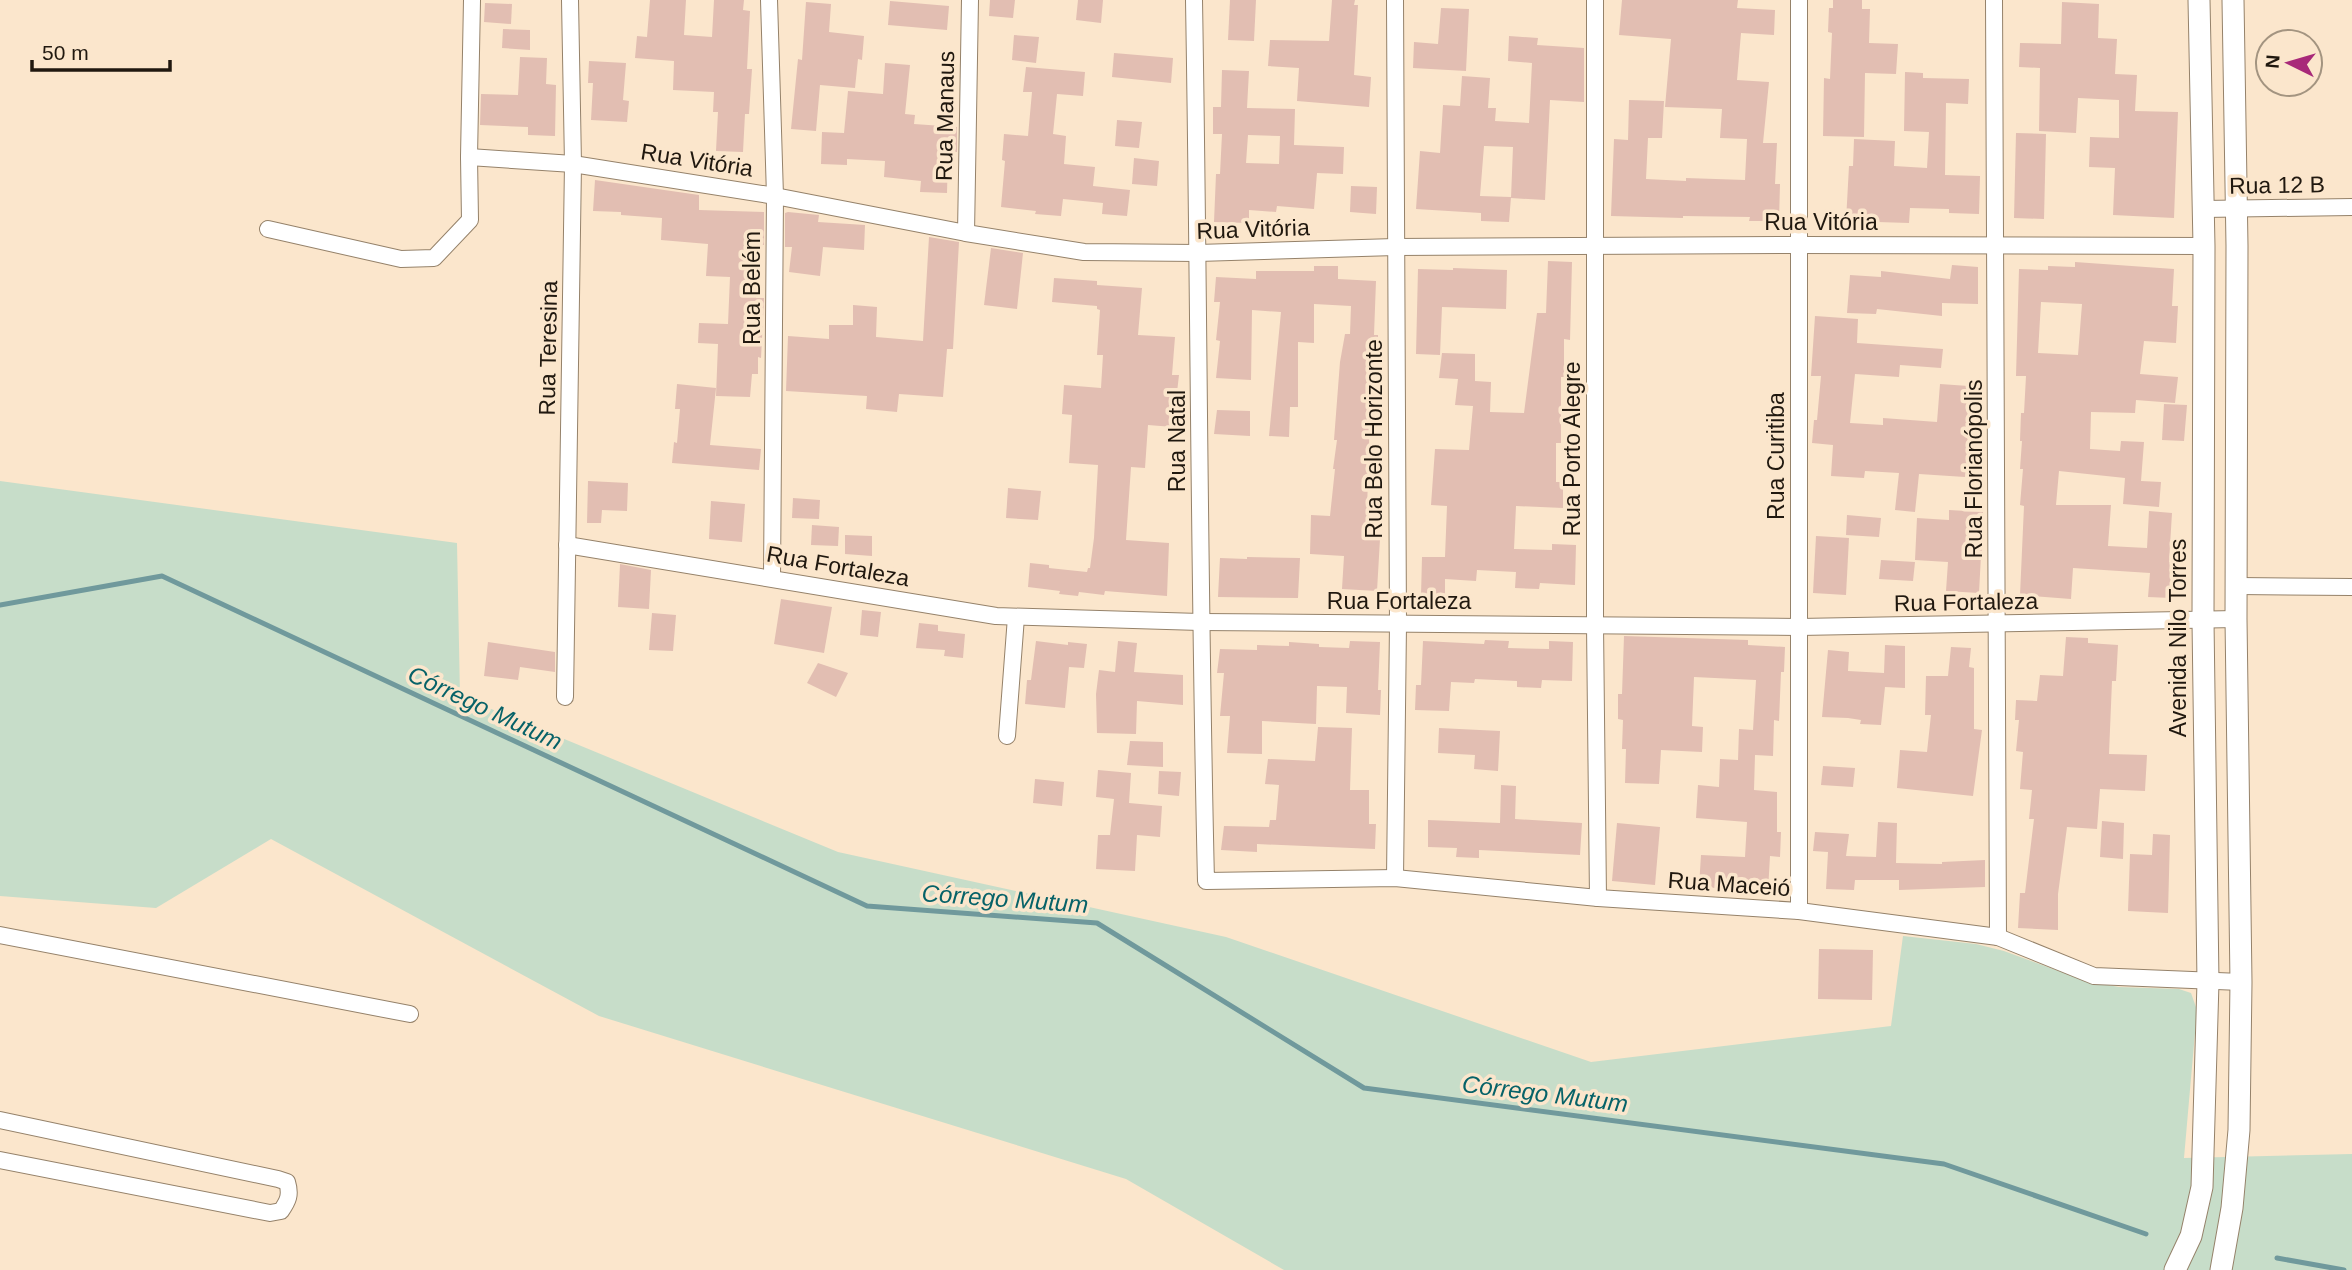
<svg xmlns="http://www.w3.org/2000/svg" width="2352" height="1270" viewBox="0 0 2352 1270" font-family="Helvetica,sans-serif">
<rect width="100%" height="100%" fill="#fbe6cc"/>
<path fill="#c7ddc9" d="M0,481L457,543L460,696L838,852L1226,937L1591,1062L1891,1026L1903,936L1976,944L2004,951L2086,981L2119,987L2179,989L2191,993L2197,1010L2184,1158L2352,1154V1270H1284L1126,1179L599,1016L271,839L156,908L0,896Z"/>
<g fill="none" stroke-linecap="round" stroke-linejoin="round">
<g stroke="#70999c" stroke-width="5">
<path d="M0,605L162,576L867,906L1097,923L1364,1088L1944,1164L2146,1234"/>
<path d="M2277,1258L2344,1270"/>
</g>
</g>
<g fill="#e2beb2" fill-rule="evenodd">
<path d="M650,0H686L684,35L712,37L714,0H744L743,10L750,11L747,69H752L749,114H745L743,152L716,151L718,112H713L714,92L673,90L674,61L635,58L637,36L647,37Z"/>
<path d="M990,0H1015L1013,18L989,16Z"/>
<path d="M1078,0H1103L1101,23L1076,20Z"/>
<path d="M1230,0H1256L1254,41L1228,40Z"/>
<path d="M1332,0H1355L1354,5H1358L1354,75L1371,77L1369,107L1297,101L1299,68L1268,66L1270,40L1329,41Z"/>
<path d="M1622,0H1738L1737,8L1775,10L1774,35L1741,33L1737,80L1769,82L1763,143H1777L1775,184H1780L1779,221H1749L1750,217L1683,216V218L1611,216L1614,139L1628,140L1629,100L1664,101L1662,138H1648L1646,179L1686,181V178L1745,180L1747,139L1720,138L1722,109L1665,107L1671,39L1619,35Z"/>
<path d="M1833,0H1862V9H1870L1869,43L1898,44L1896,74L1865,73L1864,137L1823,136L1824,78L1830,79L1832,33L1828,32L1829,8H1833Z"/>
<path d="M890,1L949,6L947,30L888,25Z"/>
<path d="M806,2L831,4L829,32L864,36L862,60L858,59L855,88L820,85L816,131L791,129L798,59L802,60Z"/>
<path d="M2062,2L2099,4L2098,38L2117,39L2115,74L2137,75L2135,111L2178,112L2174,218L2113,215L2115,168L2089,167L2090,137L2119,138V100L2078,98L2076,133L2039,131L2040,68L2019,67L2020,43L2061,44Z"/>
<path d="M485,3L512,4L511,24L484,22Z"/>
<path d="M1441,8L1469,9L1466,71L1413,68L1414,42L1438,44Z"/>
<path d="M503,29L530,30V50L502,48Z"/>
<path d="M1014,35L1039,37L1036,63L1012,60Z"/>
<path d="M1509,36L1538,38L1537,45L1584,48V102L1550,100L1545,200L1511,198L1513,147L1484,146L1480,196L1511,197L1509,222L1481,221V213L1416,209L1420,151L1440,153L1443,105L1460,106L1462,76L1490,78L1488,108H1496L1495,121L1529,123L1532,63L1508,61Z"/>
<path d="M1114,53L1173,58L1171,83L1112,77Z"/>
<path d="M520,57L547,58L546,84L556,85L555,136L528,135V127L480,125L481,94L518,95Z"/>
<path d="M589,61L626,63L623,100L629,101L627,122L591,120L593,83H588Z"/>
<path d="M885,63L910,65L905,114L915,115L914,124L957,127V152H948L947,193L920,192L921,181L884,177L885,161L847,159V165L821,164L822,132L844,133L848,91L883,94Z"/>
<path d="M1026,67L1085,72L1083,96L1057,94L1053,134L1066,136L1064,164L1095,167L1093,186L1130,190L1127,216L1102,214L1103,203L1063,199L1061,216L1035,214L1036,211L1001,207L1005,161L1002,160L1004,134L1028,136L1032,92H1023Z"/>
<path d="M1222,70L1249,71L1247,108L1295,109L1294,145L1344,147L1343,174L1317,173L1314,209L1277,206L1276,212L1249,210V223L1214,222L1216,174H1220L1222,134H1213V107H1221ZM1248,135L1280,136L1279,164L1246,163Z"/>
<path d="M1905,72L1923,73V78L1969,79L1968,104L1946,103L1945,175L1980,176L1979,214L1949,213V209L1910,208L1909,223L1846,221L1849,166H1853L1854,139L1895,141L1894,166L1927,168L1929,132L1904,131Z"/>
<path d="M1117,120L1142,122L1139,148L1115,146Z"/>
<path d="M2016,133L2046,134L2044,219L2014,218Z"/>
<path d="M1134,158L1159,161L1157,186L1132,184Z"/>
<path d="M595,180L699,195V210L764,212V245L758,244L756,298H764L761,358L758,357V374H752L750,397L716,396L718,344L698,343L699,323L728,324L730,277L706,276L708,244L661,240L662,218L621,215V212L593,211Z"/>
<path d="M1351,186L1377,187L1376,214L1350,212Z"/>
<path d="M788,212L819,215L818,222L865,225L864,250L823,247L820,276L789,272L792,247H785V213Z"/>
<path d="M929,237L959,242L953,349H947L943,397L899,394L897,412L866,409L867,396L786,391L788,336L829,339V325H853V305L877,307L876,337L923,341Z"/>
<path d="M991,248L1023,253L1017,309L984,305Z"/>
<path d="M1548,261L1572,262L1570,340L1564,339V377H1561V443H1556V482H1563V508L1516,506L1514,549L1552,550V544L1576,545L1575,585L1540,583L1539,589L1515,588L1516,572L1477,570L1476,581L1445,579V597L1421,596L1422,557H1445L1447,506L1431,505L1435,449L1469,450L1473,406L1455,405L1458,379L1439,378L1442,353L1475,354V381L1491,382L1490,412L1524,413L1537,313H1546Z"/>
<path d="M2075,262L2174,269L2172,306H2178L2176,343L2144,341L2140,374L2178,377L2175,403L2136,400L2135,413L2091,412L2090,449L2120,451L2121,441L2144,442L2141,481L2161,482L2159,507L2123,504L2125,478L2059,471L2056,505H2111L2108,546L2147,548L2149,511L2172,513L2169,562H2173L2171,598L2148,597L2150,573L2073,568L2071,599L2020,595L2024,506L2020,505L2023,469H2020L2022,441H2020L2021,413H2024L2026,376H2016L2019,269L2048,270V266L2075,267ZM2041,302L2082,304L2078,355L2038,353Z"/>
<path d="M1952,265L1978,267V304L1942,303V316L1877,309L1876,314L1847,313L1850,275L1881,277V271L1950,279Z"/>
<path d="M1314,266H1338V279L1376,281L1374,335H1378V361L1375,360L1370,412L1367,510L1377,511L1376,538L1380,539L1377,591L1342,589L1344,556L1310,554L1311,515L1330,516L1335,469H1333L1337,440H1334L1340,362L1345,334H1350L1351,306L1314,304V343L1298,342V407H1290L1289,437L1269,436L1281,312L1252,310L1251,380L1216,378L1220,341L1216,340L1220,302H1214L1216,277L1256,279V271H1314Z"/>
<path d="M1453,268L1507,270L1506,309L1442,307L1440,355L1416,354L1418,269L1453,270Z"/>
<path d="M1054,278L1097,281V285L1142,288L1138,335L1175,337L1172,375H1179L1173,427L1148,425L1145,468L1131,467L1126,540L1169,543L1167,596L1105,591L1104,595L1079,592L1078,596L1059,594L1060,591L1028,587L1030,563L1049,565V568L1087,572L1088,568H1090L1094,538L1098,465L1069,463L1072,415L1062,414L1064,385L1101,388L1103,355H1097L1100,310L1097,309V306L1052,302Z"/>
<path d="M1815,316L1858,319L1857,343L1943,349L1941,368L1900,365L1899,377L1855,374L1850,423L1883,425V418L1937,422L1940,384L1983,387L1979,446H1969L1965,477L1919,474L1915,512L1895,510L1899,473L1865,471L1864,478L1831,476L1833,445L1812,443L1814,420H1817L1821,376H1811Z"/>
<path d="M677,384L716,388L710,445L761,449L759,470L672,463L674,442L677,443L680,409H675Z"/>
<path d="M2164,404L2187,405L2184,441L2162,440Z"/>
<path d="M1217,410L1250,411V436L1214,434Z"/>
<path d="M588,481L628,483L627,511L602,510L601,523H587Z"/>
<path d="M1008,488L1041,491L1038,520L1006,518Z"/>
<path d="M793,498L820,500L819,519L792,518Z"/>
<path d="M711,501L745,504L742,542L709,539Z"/>
<path d="M1949,510L1983,512L1980,535L1984,536L1981,555L1979,593L1946,591L1948,562L1915,560L1917,518L1949,520Z"/>
<path d="M1847,515L1881,518L1879,537L1846,535Z"/>
<path d="M812,525L839,527L838,546L811,545Z"/>
<path d="M845,535L872,536V556L845,554Z"/>
<path d="M1816,536L1849,538L1846,595L1813,593Z"/>
<path d="M1247,557L1300,558L1298,598L1218,597L1220,558L1247,559Z"/>
<path d="M1881,560L1915,562L1913,581L1879,579Z"/>
<path d="M620,564L651,570L649,609L618,607Z"/>
<path d="M781,599L832,607L824,653L774,644Z"/>
<path d="M862,610L881,612L878,637L860,635Z"/>
<path d="M652,613L676,615L673,651L649,650Z"/>
<path d="M919,623L938,625V631L965,634L963,658L944,656L945,650L916,648Z"/>
<path d="M1624,636L1748,640V645L1785,647L1784,672H1781L1779,721L1774,720L1773,756L1755,755L1754,790L1777,792V832H1781L1780,857L1770,856L1768,891L1699,887L1701,855L1745,857L1747,822L1696,818L1698,785L1719,787L1720,759L1738,760L1739,729L1753,730L1756,680L1694,677L1692,726L1703,727L1702,752L1661,750L1659,784L1625,783L1626,749H1622L1623,720L1618,719V694H1622Z"/>
<path d="M2066,637L2088,638V643L2118,645L2116,681H2112L2109,754L2147,755L2145,791L2100,789L2097,829L2067,827L2058,894V930L2018,928L2020,893H2025L2034,819H2029L2032,790L2020,789L2023,752L2016,751L2019,720H2015L2016,700L2037,701L2040,675L2063,676Z"/>
<path d="M1485,640L1509,641L1508,648L1549,649V641L1573,642L1572,681L1542,680L1541,688L1517,687V681L1475,679L1474,683L1451,682L1449,711L1415,710L1416,685H1421L1423,641L1484,644Z"/>
<path d="M1036,641L1068,645V642L1087,644L1084,668L1069,667L1065,708L1025,704L1027,680H1031Z"/>
<path d="M1118,641L1137,643L1134,672L1183,675V705L1137,701L1136,734L1097,733L1096,694L1099,670L1115,672Z"/>
<path d="M1350,641L1380,642L1378,690H1381L1380,715L1346,713L1347,687L1317,686L1316,724L1262,721V754L1227,753L1230,716H1220L1224,673H1217L1220,649L1257,650V645L1289,646V642L1319,644V647L1349,648Z"/>
<path d="M488,642L555,652V672L520,667L518,680L484,676Z"/>
<path d="M1885,645L1905,646V688L1885,687L1881,725L1860,724L1861,720L1848,718L1822,717L1828,650L1849,652L1848,671L1884,673Z"/>
<path d="M1951,647L1971,648L1969,667L1974,668V729L1982,730L1973,796L1897,788L1900,750L1927,752L1931,715H1925L1926,676H1948Z"/>
<path d="M818,663L848,673L836,697L807,683Z"/>
<path d="M1318,727L1352,728L1350,790H1369V824H1376L1375,849L1257,844V852L1221,850L1224,826L1269,827L1270,820H1276L1279,785L1265,784L1268,759L1315,761Z"/>
<path d="M1439,728L1500,731L1498,771L1474,769L1475,755L1438,753Z"/>
<path d="M1130,741L1163,742V767L1127,765Z"/>
<path d="M1823,766L1855,768L1853,787L1821,785Z"/>
<path d="M1098,770L1131,773L1129,803L1162,806L1160,837L1137,835L1135,871L1096,869L1098,835H1110L1114,799L1096,797Z"/>
<path d="M1159,771L1181,772L1179,796L1158,794Z"/>
<path d="M1035,779L1064,782L1062,806L1033,803Z"/>
<path d="M1501,785L1516,786L1515,819L1582,823L1580,855L1479,850V858L1456,857L1457,848L1428,847V820L1500,823Z"/>
<path d="M2102,821L2124,823L2123,859L2100,857Z"/>
<path d="M1878,822L1897,823L1896,863L1942,864V862L1985,860V887L1899,890V880H1855L1854,890L1826,889L1828,852L1813,851L1815,832L1849,834L1846,856L1876,857Z"/>
<path d="M1617,823L1660,827L1655,885L1612,881Z"/>
<path d="M2153,834L2170,835L2168,913L2128,911L2130,854L2152,855Z"/>
<path d="M1819,949L1873,950L1872,1000L1818,999Z"/>
</g>
<g fill="none" stroke-linecap="round" stroke-linejoin="round">
<defs>
<g id="minor">
<path d="M769,0L775,196L772,577"/>
<path d="M1194,0C1199,294 1199,588 1206,881L1395,878L1598,898L1799,911L1998,937L2094,976L2241,982"/>
<path d="M1395,0L1398,624L1395,878"/>
<path d="M1595,0V625L1598,898"/>
<path d="M1799,0V911"/>
<path d="M1994,0L1998,937"/>
<path d="M469,157L573,164L775,196L966,233L1084,252L1198,253L1395,247L1798,245L2204,246"/>
<path d="M2203,209L2352,207"/>
<path d="M268,229L401,259L434,258L470,220L469,157L472,0"/>
<path d="M966,233L970,0"/>
<path d="M567,545L996,616L1200,622L1799,627L2236,619"/>
<path d="M2238,586L2352,587"/>
<path d="M565,697L573,164L570,0"/>
<path d="M1007,736L1016,617"/>
<path d="M0,935L410,1014"/>
<path d="M0,1120L278,1179L287,1182C291,1195 288,1201 281,1211L270,1213L0,1160"/>
</g>
<g id="secondary">
<path d="M2175,1270L2191,1236L2202,1187L2208,982L2203,621L2204,246L2199,0"/>
<path d="M2221,1270L2232,1208L2239,1130L2241,982L2236,619L2237,246L2233,0"/>
</g>
</defs>
<use href="#minor" stroke="#95826a" stroke-width="18"/>
<use href="#secondary" stroke="#95826a" stroke-width="23"/>
<use href="#minor" stroke="#fff" stroke-width="16"/>
<use href="#secondary" stroke="#fff" stroke-width="21"/>
</g>
<g text-anchor="middle" stroke-width="7" stroke-linejoin="round" paint-order="stroke">
<g font-size="23" fill="#20180f" stroke="#fbe6cc">
<text transform="translate(945 116) rotate(-89)" y="8">Rua Manaus</text>
<text transform="translate(697 160) rotate(9)" y="8">Rua Vitória</text>
<text transform="translate(2277 185) rotate(-1)" y="8">Rua 12 B</text>
<text x="1821" y="230">Rua Vitória</text>
<text transform="translate(1253 229) rotate(-2)" y="8">Rua Vitória</text>
<text transform="translate(752 288) rotate(-90)" y="8">Rua Belém</text>
<text transform="translate(548 348) rotate(-89)" y="8">Rua Teresina</text>
<text transform="translate(1374 439) rotate(-90)" y="8">Rua Belo Horizonte</text>
<text transform="translate(1177 441) rotate(-90)" y="8">Rua Natal</text>
<text transform="translate(1572 449) rotate(-90)" y="8">Rua Porto Alegre</text>
<text transform="translate(1776 456) rotate(-90)" y="8">Rua Curitiba</text>
<text transform="translate(1974 469) rotate(-90)" y="8">Rua Florianópolis</text>
<text transform="translate(838 566) rotate(10)" y="8">Rua Fortaleza</text>
<text x="1399" y="609">Rua Fortaleza</text>
<text transform="translate(1966 602) rotate(-1)" y="8">Rua Fortaleza</text>
<text transform="translate(2178 638) rotate(-90)" y="8">Avenida Nilo Torres</text>
<text transform="translate(1729 884) rotate(4)" y="8">Rua Maceió</text>
</g>
<g font-size="24" font-style="italic" fill="#076268" stroke="#fbe6cc">
<text transform="translate(485 708) rotate(25)" y="8">Córrego Mutum</text>
<text transform="translate(1005 899) rotate(4)" y="8">Córrego Mutum</text>
<text transform="translate(1545 1094) rotate(7)" y="8">Córrego Mutum</text>
</g>
</g>
<g transform="translate(2289 63) rotate(275)"><circle r="33" fill="#fbe6cc" stroke="#a39480" stroke-width="2"/>
<path d="M0-5L12 26L0 18L-12 26Z" fill="#a82979"/>
<text y="-10" font-size="19" font-weight="bold" text-anchor="middle" fill="#20180f">N</text>
</g>
<path d="M32 60v10h138v-10" fill="none" stroke="#20180f" stroke-width="3.5"/>
<text x="42" y="60" font-size="21" fill="#20180f" stroke="#fbe6cc" stroke-width="5" paint-order="stroke">50 m</text>
</svg>
